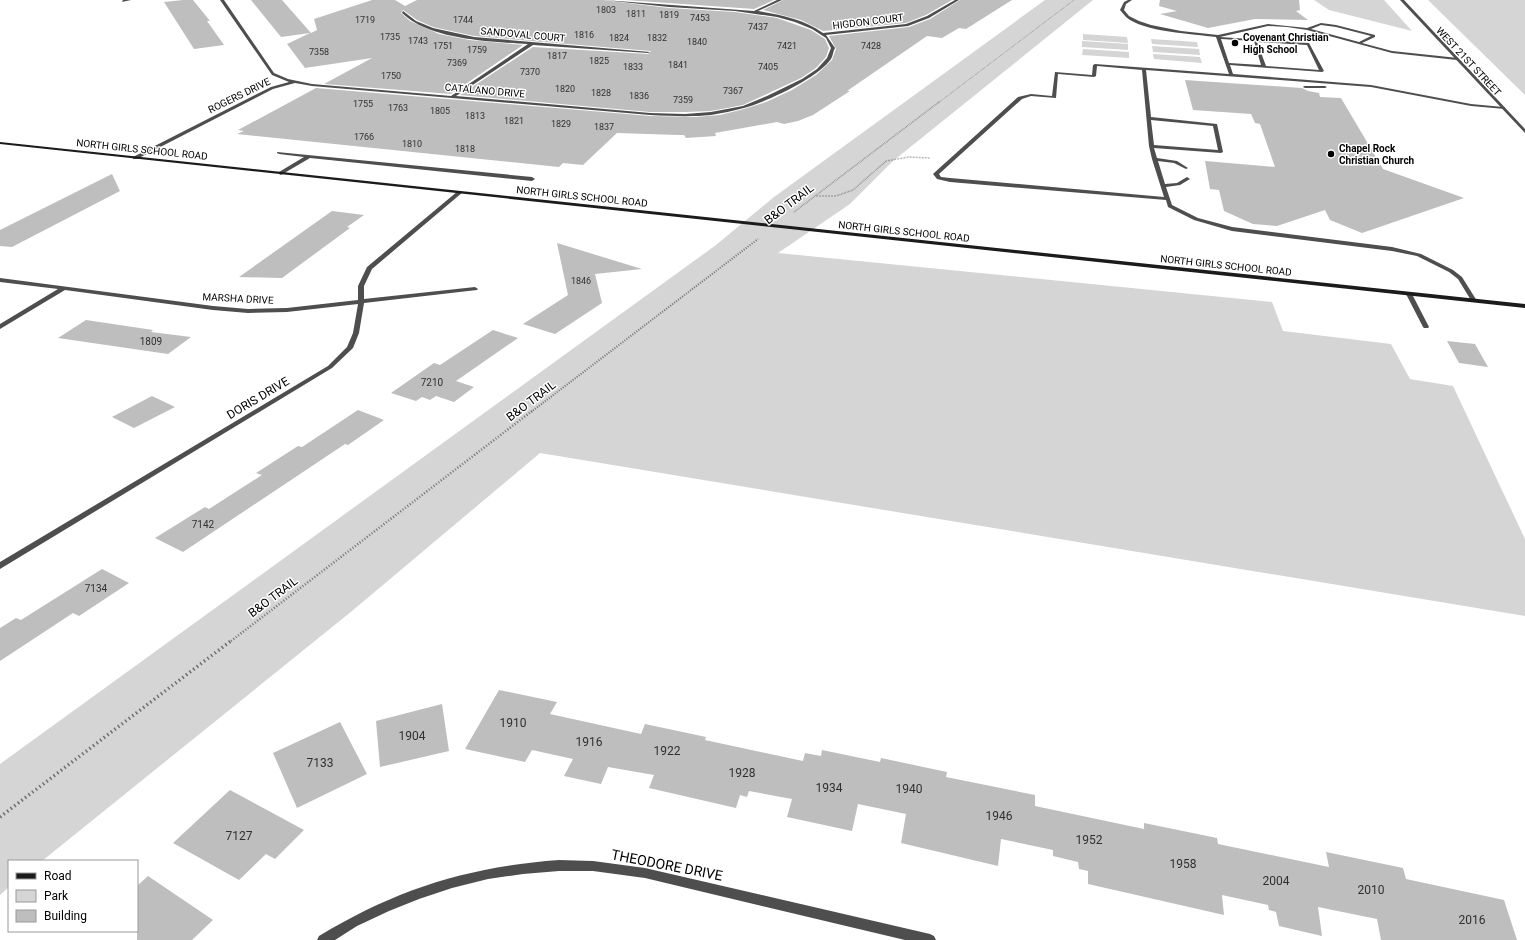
<svg xmlns="http://www.w3.org/2000/svg" width="1525" height="940" viewBox="0 0 1525 940" font-family="Roboto,sans-serif">
<rect width="100%" height="100%" fill="#fff"/>
<g fill="#d5d5d5">
<path d="M1045,0H1093L893,161L850,204L778,253L1272,302L1283,331L1391,344L1410,379L1453,386L1525,539V616L540,453L352,611L42,861H9V887L0,895V764L716,245L774,197Z"/>
<path d="M1314,0H1384L1412,31L1329,10Z"/>
<path d="M1428,0H1525V95Z"/>
<path d="M1083,34L1127,37L1128,43L1083,40Z"/>
<path d="M1151,39L1197,42L1198,47L1152,44Z"/>
<path d="M1082,41L1128,44V50L1082,47Z"/>
<path d="M1152,46L1199,49L1200,55L1153,52Z"/>
<path d="M1083,49L1129,52V58L1082,55Z"/>
<path d="M1153,54L1200,57L1202,63L1154,59Z"/>
</g>
<g fill="#bebebe">
<path d="M183,0H193L210,21H207L224,45L194,49L164,2Z"/>
<path d="M251,0H282L311,33L317,30L314,19L372,0H395L405,6L417,0H603L669,8L735,12L777,18L811,30L825,39L829,48L826,57L816,68L801,78L743,105L711,111L685,112H650L460,95L533,47L648,54L651,51L474,36L433,27L417,20L403,10L401,13L410,21L439,34L469,40L523,45L451,94L324,84L372,58L305,68L287,44L310,33L281,37Z"/>
<path d="M625,0H774L754,9Z"/>
<path d="M783,0H952L926,15L906,23L823,31L801,20L763,10Z"/>
<path d="M960,0H1012L966,29L959,28L942,38L927,36L847,91H850L813,115L798,121L784,124L777,122L715,133L716,136L686,138L684,135H678L617,133L583,165L563,163L559,167L237,134L244,131L238,130L316,88L650,116L696,117L720,115L744,109L766,102L792,90L816,75L832,60L836,49L829,36L909,27L930,19Z"/>
<path d="M1160,0H1299L1300,10L1296,11L1308,20L1255,19L1208,28L1160,14L1177,11L1159,6Z"/>
<path d="M1185,80L1302,88L1308,91L1319,93L1320,97L1341,98L1383,169L1464,198L1362,233L1330,220L1325,210L1277,226L1253,224L1224,211L1219,190L1210,189L1205,161L1275,167L1260,124L1255,123L1251,114L1193,110Z"/>
<path d="M112,174L120,191L12,247L0,246V230Z"/>
<path d="M332,211L364,215L347,227L350,228L282,278L239,277Z"/>
<path d="M557,243L642,269L595,274L602,303L555,334L523,324L568,295Z"/>
<path d="M86,320L153,330L151,332L191,337L168,354L58,338Z"/>
<path d="M493,330L518,338L456,381L474,387L454,402L436,396L430,400L422,397L416,401L391,393L434,363L440,365Z"/>
<path d="M1447,341L1475,344L1488,367L1459,363Z"/>
<path d="M152,396L175,407L134,428L112,417Z"/>
<path d="M358,410L384,420L348,445L345,444L183,552L155,538L205,507L209,509L262,475L256,473L298,446L302,447Z"/>
<path d="M102,569L129,583L79,616L73,613L0,661V628L16,618L21,620Z"/>
<path d="M499,690L557,702L550,714L641,734L645,724L706,737L705,740L803,761L805,753L821,756L822,750L880,762L881,758L947,772L946,777L1035,795V806L1144,829V823L1217,838L1218,844L1329,867L1326,852L1403,868L1406,879L1504,900L1517,940H1381L1377,919L1318,907L1322,936L1279,926L1276,912L1269,910L1268,905L1222,895L1224,915L1088,884V871L1079,869L1078,862L1053,856V850L1001,839L998,866L901,843L906,814L858,804L852,831L787,817L792,799L749,791L747,797L740,795L736,808L649,788L654,775L608,767L601,784L564,776L573,759L532,750L525,762L465,749Z"/>
<path d="M442,704L449,751L380,767L376,721Z"/>
<path d="M340,722L367,774L297,808L273,753Z"/>
<path d="M230,790L304,830L275,859L266,854L239,880L173,843Z"/>
<path d="M148,876L213,920L192,940H137V886Z"/>
</g>
<g fill="none" stroke-linecap="round" stroke-linejoin="round">
<path stroke="#707070" stroke-width="1" stroke-dasharray="0.5 1" stroke-linecap="butt" d="M938,103L1074,0"/>
<g stroke="#707070" stroke-width="1.5" stroke-dasharray="0.5 1" stroke-linecap="butt">
<path d="M816,196H836L853,190L886,161L909,157L930,158"/>
<path d="M794,212L939,102"/>
</g>
<path stroke="#707070" stroke-width="2" stroke-dasharray="1 1.5" stroke-linecap="butt" d="M531,412L758,239"/>
<path stroke="#707070" stroke-width="2.5" stroke-dasharray="1 2" stroke-linecap="butt" d="M231,641L532,411"/>
<path stroke="#707070" stroke-width="3.5" stroke-dasharray="1.5 3" stroke-linecap="butt" d="M0,817L232,640"/>
<g fill="#4e4e4e" fill-rule="evenodd">
<path d="M1128,0H1132L1126,4L1124,10L1129,16L1139,21L1151,25L1181,31L1218,35L1268,24L1307,28L1321,23L1336,25L1375,35V37L1362,43L1392,51L1458,58L1457,60L1392,53L1307,30L1287,27L1268,26L1220,37L1309,43L1324,71L1322,72L1230,65L1233,74L1371,85L1471,104L1503,107H1505V109L1471,106L1371,87L1146,70L1151,117L1217,124L1223,152L1221,153L1154,148L1157,158L1177,161L1188,168L1186,169L1174,163L1158,161L1165,184L1177,183L1187,177L1190,179L1180,185L1166,187L1172,205L1198,218L1232,227L1392,247L1421,254L1453,270L1462,277L1477,301L1476,302H1472L1458,279L1449,272L1417,256L1392,251L1232,231L1194,220L1168,207L1166,200L950,182L937,179L933,174L934,173L1018,97L1031,94L1052,96L1055,72L1092,75L1093,65L1095,64L1229,74L1216,37C1194,34 1143,32 1126,17C1124,15 1122,12 1120,10L1124,2ZM1321,25L1336,27L1371,36L1359,42L1311,29ZM1221,39L1254,41L1261,65L1229,63ZM1257,42L1307,45L1319,70L1266,66ZM1097,66L1142,70L1149,146L1152,159L1164,197L950,178L941,177L939,174L1022,99L1031,96L1056,98L1058,74L1094,77L1096,76ZM1151,120L1213,126L1218,150L1154,145Z"/>
<path d="M1304,86H1325L1327,87L1325,88H1305L1303,87Z"/>
<path d="M1409,292L1412,294L1429,327L1428,328H1424L1423,327L1406,294Z"/>
</g>
<g fill="#4e4e4e" fill-rule="evenodd">
<path d="M123,0H131L122,2Z"/>
<path d="M220,0H224L274,73L288,79L312,84L451,96L528,44C495,42 443,40 414,22C410,20 406,16 402,13L403,11L416,21L433,28L474,37L650,52L648,53L533,45L456,96L650,113L685,114L711,112L743,106L767,96L802,79L817,69L827,58L831,48L826,38L812,29L795,22L777,17L735,11L669,7L604,0L754,11L777,0H782L758,11C781,15 804,19 823,33L906,24L927,16L955,0H959L929,18L908,26L826,35L835,48C833,51 833,56 831,59C818,78 766,102 744,108C733,111 722,113 711,115C691,117 670,116 650,115L312,86L295,83L273,89L137,159H133V157L271,87L289,82L272,75Z"/>
<path d="M277,152L532,177L535,179L532,181L310,158L281,175L279,174V172L304,157L279,154L277,153Z"/>
<path d="M458,191L463,192L372,269L364,286V299L475,287L478,289L477,290L364,303L359,333L353,348L332,368L0,569V562L328,366L347,347L353,333L358,304L287,312L248,313L213,310L65,290L0,329V324L58,289L0,282V278L213,306L248,309L287,308L358,300V286L367,267Z"/>
<path d="M559,860L593,861L645,868L930,934L934,936L936,940H905L645,878L593,871H559L523,874L488,879L452,888L419,899L389,911L357,926L335,940H317L319,936C397,889 467,867 559,860Z"/>
</g>
<path fill="#4e4e4e" fill-rule="evenodd" d="M1400,0H1404L1525,129V133Z"/>
<path fill="#1b1b1b" fill-rule="evenodd" d="M0,142L1525,304V308L0,144Z"/>
</g>
<g fill="#000" stroke="#fff" stroke-width="1.5">
<circle cx="1235" cy="43" r="4"/>
<circle cx="1331" cy="154" r="4"/>
</g>
<g text-anchor="middle" stroke-width="3" stroke-linejoin="round" paint-order="stroke">
<g font-size="9" fill="#303030">
<text x="606" y="13">1803</text>
<text x="636" y="17">1811</text>
<text x="669" y="18">1819</text>
<text x="700" y="21">7453</text>
<text x="365" y="23">1719</text>
<text x="463" y="23">1744</text>
<text x="758" y="30">7437</text>
<text x="584" y="38">1816</text>
<text x="390" y="40">1735</text>
<text x="619" y="41">1824</text>
<text x="657" y="41">1832</text>
<text x="418" y="44">1743</text>
<text x="697" y="45">1840</text>
<text x="443" y="49">1751</text>
<text x="787" y="49">7421</text>
<text x="871" y="49">7428</text>
<text x="477" y="53">1759</text>
<text x="319" y="55">7358</text>
<text x="557" y="59">1817</text>
<text x="599" y="64">1825</text>
<text x="457" y="66">7369</text>
<text x="678" y="68">1841</text>
<text x="633" y="70">1833</text>
<text x="768" y="70">7405</text>
<text x="530" y="75">7370</text>
<text x="391" y="79">1750</text>
<text x="565" y="92">1820</text>
<text x="733" y="94">7367</text>
<text x="601" y="96">1828</text>
<text x="639" y="99">1836</text>
<text x="683" y="103">7359</text>
<text x="363" y="107">1755</text>
<text x="398" y="111">1763</text>
<text x="440" y="114">1805</text>
<text x="475" y="119">1813</text>
<text x="514" y="124">1821</text>
<text x="561" y="127">1829</text>
<text x="604" y="130">1837</text>
<text x="364" y="140">1766</text>
<text x="412" y="147">1810</text>
<text x="465" y="152">1818</text>
<text x="581" y="284">1846</text>
</g>
<g font-size="10" fill="#000" stroke="#fff">
<text transform="translate(868 21) rotate(-7)" y="4">HIGDON COURT</text>
<text transform="translate(523 34) rotate(5)" y="4">SANDOVAL COURT</text>
<text transform="translate(1469 61) rotate(47)" y="4">WEST 21ST STREET</text>
<text transform="translate(485 90) rotate(5)" y="4">CATALANO DRIVE</text>
<text transform="translate(239 95) rotate(-26)" y="4">ROGERS DRIVE</text>
<text transform="translate(142 149) rotate(6)" y="4">NORTH GIRLS SCHOOL ROAD</text>
<text transform="translate(582 196) rotate(6)" y="4">NORTH GIRLS SCHOOL ROAD</text>
<text transform="translate(904 231) rotate(6)" y="4">NORTH GIRLS SCHOOL ROAD</text>
<text transform="translate(1226 265) rotate(6)" y="4">NORTH GIRLS SCHOOL ROAD</text>
<text transform="translate(238 298) rotate(3)" y="4">MARSHA DRIVE</text>
</g>
<g font-size="10" font-weight="bold" fill="#000" stroke="#fff" text-anchor="start">
<text x="1243" y="41">Covenant Christian<tspan x="1243" dy="12">High School</tspan></text>
<text x="1339" y="152">Chapel Rock<tspan x="1339" dy="12">Christian Church</tspan></text>
</g>
<g font-size="10" fill="#303030">
<text x="151" y="345">1809</text>
<text x="432" y="386">7210</text>
<text x="203" y="528">7142</text>
<text x="96" y="592">7134</text>
</g>
<g font-size="12" fill="#000" stroke="#fff">
<text transform="translate(789 204) rotate(-37)" y="4">B&amp;O TRAIL</text>
<text transform="translate(258 398) rotate(-31)" y="4">DORIS DRIVE</text>
<text transform="translate(531 401) rotate(-37)" y="4">B&amp;O TRAIL</text>
<text transform="translate(273 597) rotate(-37)" y="4">B&amp;O TRAIL</text>
</g>
<g font-size="12" fill="#303030">
<text x="513" y="727">1910</text>
<text x="412" y="740">1904</text>
<text x="589" y="746">1916</text>
<text x="667" y="755">1922</text>
<text x="320" y="767">7133</text>
<text x="742" y="777">1928</text>
<text x="829" y="792">1934</text>
<text x="909" y="793">1940</text>
<text x="999" y="820">1946</text>
<text x="239" y="840">7127</text>
<text x="1089" y="844">1952</text>
<text x="1183" y="868">1958</text>
<text x="1276" y="885">2004</text>
<text x="1371" y="894">2010</text>
<text x="1472" y="924">2016</text>
</g>
<g font-size="14" fill="#000" stroke="#fff">
<text transform="translate(667 865) rotate(11)" y="5">THEODORE DRIVE</text>
</g>
</g>
<rect x="8" y="860" width="130" height="72" fill="#ffffff" stroke="#999999"/>
<rect x="16" y="873" width="20" height="6" fill="#1b1b1b" stroke="#999999"/>
<text x="44" y="880" font-size="12" fill="#000000">Road</text>
<rect x="16" y="890" width="20" height="12" fill="#d5d5d5" stroke="#999999"/>
<text x="44" y="900" font-size="12" fill="#000000">Park</text>
<rect x="16" y="910" width="20" height="12" fill="#bebebe" stroke="#999999"/>
<text x="44" y="920" font-size="12" fill="#000000">Building</text>
</svg>
